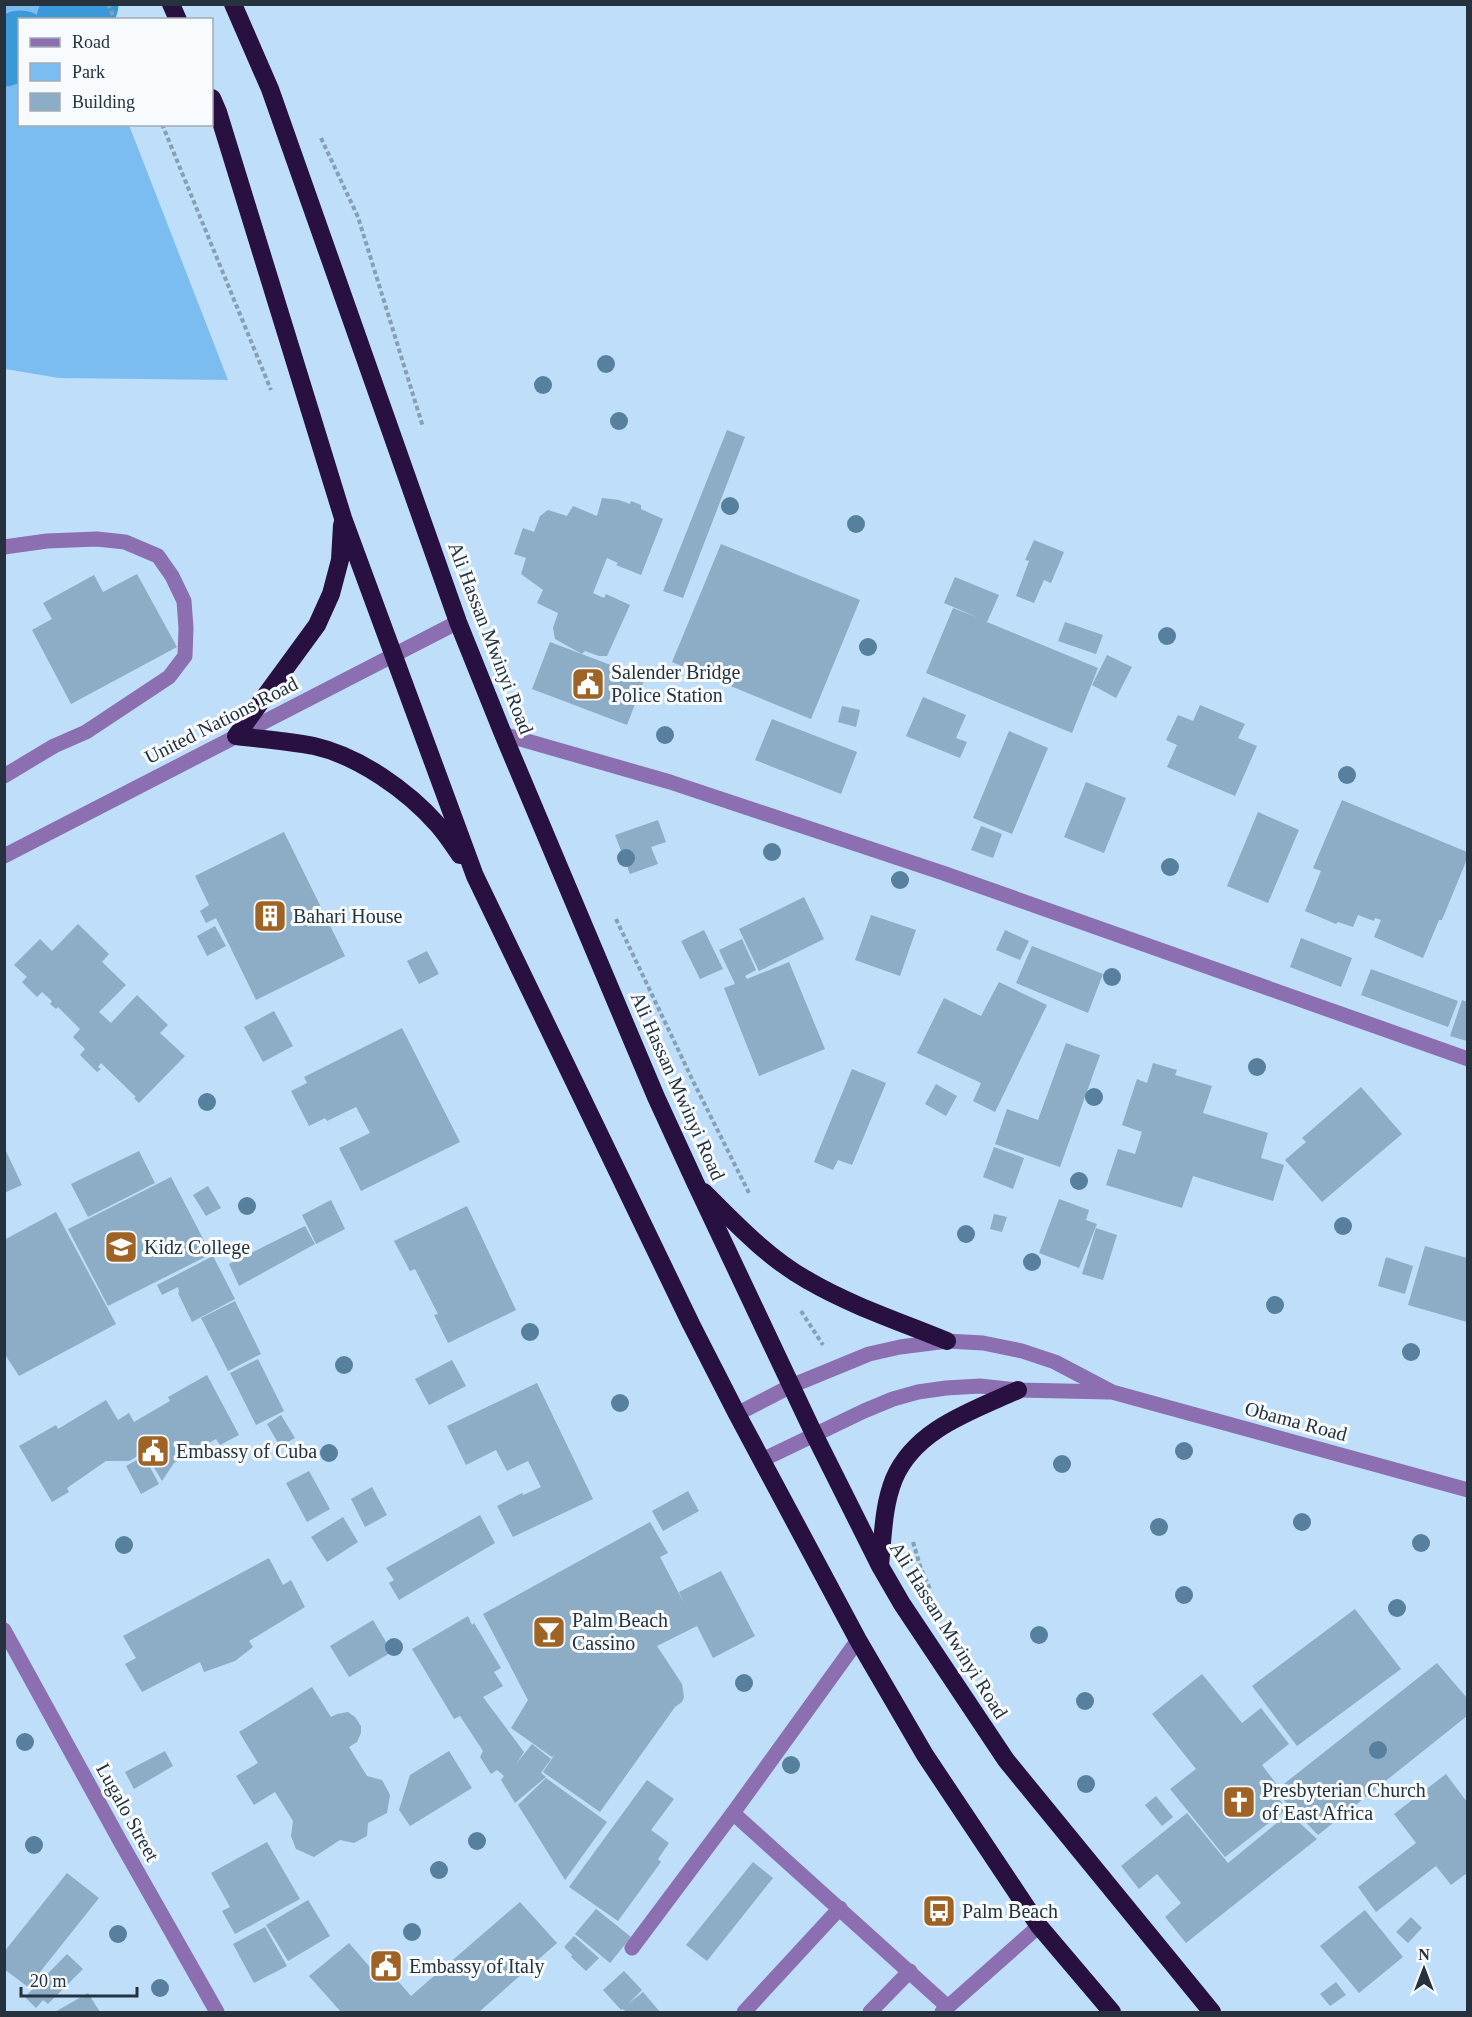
<svg xmlns="http://www.w3.org/2000/svg" width="1472" height="2017" viewBox="0 0 1472 2017" font-family="'Times New Roman',serif">
<rect width="100%" height="100%" fill="#bedef9"/>
<path fill="#7cbdf1" d="M4,5H82L88,19L20,20V124L129,125L228,380L59,378L5,369Z"/>
<g fill="none" stroke-linecap="round" stroke-linejoin="round">
<g stroke="#3b98d9" stroke-width="69">
<path d="M71,20L84,4"/>
<path d="M4,52L20,45"/>
</g>
</g>
<g fill="#8dacc5">
<path d="M727,430L745,437L683,598L663,591Z"/>
<path d="M602,498L619,500L630,504L631,501L641,505V509L663,519L641,575L616,565L618,563L607,558L593,593L604,598L606,594L630,605L607,656H599L585,651L582,654L555,639L553,628L558,613L537,603L543,590L521,574L526,558L514,554L523,528L534,532L540,516L548,510L567,516L573,506L597,516Z"/>
<path d="M1034,540L1064,552L1051,583L1044,580L1034,603L1016,596L1029,561L1025,560Z"/>
<path d="M721,544L860,600L811,719L672,662Z"/>
<path d="M137,574L177,647L71,704L32,630L52,619L43,603L94,575L103,592Z"/>
<path d="M955,577L999,595L987,622L1098,668L1072,733L926,673L953,608L979,618L944,603Z"/>
<path d="M1065,622L1103,635L1096,654L1058,641Z"/>
<path d="M550,642L645,678L627,725L532,689Z"/>
<path d="M1107,655L1132,667L1116,698L1092,685Z"/>
<path d="M923,697L966,715L956,738L967,742L960,758L906,736Z"/>
<path d="M1200,705L1245,724L1238,738L1257,746L1235,796L1167,767L1177,745L1166,740L1178,715L1193,721Z"/>
<path d="M842,706L860,710L856,727L838,722Z"/>
<path d="M772,719L857,752L841,794L755,760Z"/>
<path d="M1009,731L1048,748L1012,834L973,818Z"/>
<path d="M1086,782L1126,798L1104,853L1064,837Z"/>
<path d="M1342,800L1467,852V859L1442,920H1439L1423,958L1374,937L1381,920L1375,918L1374,921L1358,915L1353,927L1338,922L1336,924L1305,911L1321,871L1313,868Z"/>
<path d="M1258,812L1299,830L1268,903L1227,886Z"/>
<path d="M658,820L666,842L651,847L658,864L630,874L615,835Z"/>
<path d="M981,826L1002,834L993,858L971,850Z"/>
<path d="M284,832L345,956L256,1000L216,918L206,923L200,911L209,905L195,876Z"/>
<path d="M804,897L824,939L759,971L739,929Z"/>
<path d="M871,915L916,930L900,976L855,960Z"/>
<path d="M78,924L109,954L102,962L126,985L99,1012L111,1023L137,995L168,1025L160,1033L185,1056L139,1103L134,1098L136,1097L101,1063L98,1067L101,1069L97,1072L80,1055L85,1049L73,1037L80,1029L58,1007L56,1009L50,1004L52,1001L42,992L37,997L22,982L27,977L14,965L40,939L52,951Z"/>
<path d="M215,926L226,946L207,956L197,936Z"/>
<path d="M704,930L723,969L700,979L681,941Z"/>
<path d="M1005,930L1029,941L1020,960L996,950Z"/>
<path d="M1301,938L1352,958L1341,987L1290,967Z"/>
<path d="M742,939L756,970L745,976L747,979L789,962L825,1049L759,1076L724,988L735,984L719,950Z"/>
<path d="M1032,946L1103,974L1088,1013L1016,983Z"/>
<path d="M427,951L439,974L419,984L407,961Z"/>
<path d="M1371,969L1458,1001L1448,1027L1361,995Z"/>
<path d="M999,982L1047,1005L995,1112L973,1101L981,1083L917,1053L944,998L981,1016Z"/>
<path d="M1462,1000L1467,1002V1041L1450,1036Z"/>
<path d="M274,1011L293,1046L263,1062L244,1027Z"/>
<path d="M402,1028L460,1142L361,1191L339,1148L370,1133L356,1107L327,1121L325,1118L309,1126L291,1091L307,1083L304,1077Z"/>
<path d="M1066,1043L1100,1055L1060,1167L995,1144L1007,1109L1038,1120Z"/>
<path d="M1153,1063L1177,1070L1175,1075L1212,1086L1203,1113L1268,1133L1261,1158L1284,1165L1273,1201L1193,1176L1182,1208L1106,1185L1118,1149L1135,1154L1142,1132L1122,1125L1137,1079L1147,1083Z"/>
<path d="M852,1069L886,1083L852,1165L838,1160L833,1170L814,1162Z"/>
<path d="M936,1084L957,1096L946,1116L925,1104Z"/>
<path d="M1361,1087L1402,1134L1322,1202L1285,1160L1306,1142L1302,1138Z"/>
<path d="M4,1147L22,1185L4,1193Z"/>
<path d="M994,1147L1024,1158L1013,1189L983,1177Z"/>
<path d="M139,1151L155,1183L88,1217L71,1184Z"/>
<path d="M171,1177L211,1254L108,1306L68,1229Z"/>
<path d="M208,1186L221,1208L206,1216L193,1195Z"/>
<path d="M1059,1199L1089,1210L1086,1220L1097,1224L1079,1268L1039,1253Z"/>
<path d="M331,1200L345,1229L316,1244L302,1215Z"/>
<path d="M467,1206L516,1310L448,1343L434,1315L438,1314L415,1269L410,1271L394,1241Z"/>
<path d="M56,1212L116,1324L19,1376L4,1353V1240Z"/>
<path d="M994,1214L1007,1217L1002,1232L990,1229Z"/>
<path d="M305,1226L315,1244L239,1286L229,1264Z"/>
<path d="M1096,1228L1117,1235L1103,1280L1082,1274Z"/>
<path d="M1425,1246L1467,1258V1322L1408,1305Z"/>
<path d="M213,1256L235,1299L192,1322L178,1293L179,1292L178,1287L162,1295L157,1285Z"/>
<path d="M1386,1257L1413,1266L1405,1294L1378,1286Z"/>
<path d="M235,1301L261,1354L228,1371L201,1318Z"/>
<path d="M258,1359L284,1411L256,1425L230,1373Z"/>
<path d="M452,1360L466,1386L429,1405L415,1379Z"/>
<path d="M207,1375L239,1435L220,1445L216,1439L174,1463L162,1481L145,1452L129,1461H106L67,1488L69,1492L52,1502L19,1446L56,1425L58,1429L106,1400L118,1420L129,1413L134,1422L170,1401L168,1397Z"/>
<path d="M537,1383L593,1499L513,1537L497,1506L522,1493L523,1495L541,1487L528,1461L507,1471L496,1450L466,1465L447,1426Z"/>
<path d="M281,1415L295,1438L280,1446L267,1424Z"/>
<path d="M144,1456L159,1484L141,1494L126,1466Z"/>
<path d="M309,1471L330,1509L307,1522L286,1483Z"/>
<path d="M372,1487L387,1515L365,1527L351,1499Z"/>
<path d="M688,1491L699,1511L663,1531L652,1511Z"/>
<path d="M480,1515L495,1543L399,1600L389,1583L394,1580L386,1568Z"/>
<path d="M343,1517L358,1542L327,1562L311,1537Z"/>
<path d="M650,1522L668,1553L660,1557L684,1603L679,1592L721,1571L755,1636L713,1658L697,1626L657,1646L682,1684L684,1697L682,1702L675,1707L600,1812L543,1772L555,1754L552,1757L511,1728L528,1700L483,1614Z"/>
<path d="M269,1558L283,1585L291,1580L305,1607L249,1641L253,1647L235,1661L204,1672L200,1662L142,1692L125,1664L136,1658L123,1636Z"/>
<path d="M1355,1609L1401,1669L1297,1746L1252,1686Z"/>
<path d="M468,1616L472,1625L474,1623L501,1668L494,1672L503,1686L483,1697L524,1752L516,1764L532,1744L551,1759L541,1773L546,1777L515,1803L501,1780L504,1776L497,1770L491,1774L480,1757L483,1751L460,1716L454,1719L412,1649Z"/>
<path d="M373,1620L392,1652L349,1677L330,1646Z"/>
<path d="M1437,1663L1467,1698V1716L1318,1835L1275,1791Z"/>
<path d="M1202,1674L1242,1723L1261,1708L1289,1744L1262,1765L1278,1786L1272,1791L1287,1809L1225,1857L1170,1789L1196,1769L1152,1714Z"/>
<path d="M312,1687L331,1717L337,1714L348,1712L355,1717L361,1726V1733L357,1742L349,1747L367,1776L382,1780L390,1795L387,1813L368,1823L367,1836L354,1843L340,1840L314,1857L296,1849L291,1836L293,1821L275,1792L254,1805L236,1776L258,1763L239,1732Z"/>
<path d="M165,1751L173,1766L134,1789L125,1772Z"/>
<path d="M449,1751L472,1788L410,1826L399,1810L410,1775Z"/>
<path d="M1446,1774L1467,1802V1873L1451,1885L1436,1866L1376,1912L1358,1887L1416,1843L1394,1814Z"/>
<path d="M546,1778L607,1822L565,1880L518,1805Z"/>
<path d="M647,1780L674,1799L651,1830L669,1843L658,1859L661,1862L618,1921L569,1887Z"/>
<path d="M1156,1796L1173,1817L1162,1826L1145,1805Z"/>
<path d="M1187,1813L1228,1863L1289,1813L1317,1839L1186,1943L1165,1917L1181,1903L1157,1874L1139,1889L1121,1866Z"/>
<path d="M267,1842L300,1899L235,1934L222,1911L230,1907L211,1873Z"/>
<path d="M753,1862L773,1878L707,1961L686,1945Z"/>
<path d="M67,1873L99,1898L28,1987L4,1969V1952Z"/>
<path d="M308,1900L330,1936L288,1961L266,1925Z"/>
<path d="M520,1902L557,1943L479,2012H341L309,1976L349,1943L375,1973L384,1965L411,1996Z"/>
<path d="M596,1909L631,1937L610,1963L575,1934Z"/>
<path d="M1365,1910L1403,1957L1359,1993L1320,1946Z"/>
<path d="M1411,1917L1422,1928L1408,1943L1396,1932Z"/>
<path d="M265,1927L287,1966L254,1983L233,1944Z"/>
<path d="M574,1936L599,1958L586,1971L571,1957L572,1955L564,1947Z"/>
<path d="M67,1954L83,1969L48,2004L43,2000L36,2008L25,1997Z"/>
<path d="M624,1971L642,1990L628,2004L643,1992L660,2012H626L623,2009L621,2010L603,1990Z"/>
<path d="M1336,1982L1346,1995L1330,2006L1320,1994Z"/>
<path d="M88,1993L100,2012H55Z"/>
</g>
<g fill="none" stroke-linecap="round" stroke-linejoin="round">
<g stroke="#869fb4" stroke-width="4" stroke-dasharray="4.5 3" stroke-linecap="butt">
<path d="M108,4L115,20"/>
<path d="M162,124L271,390"/>
<path d="M321,138L358,217L423,427"/>
<path d="M616,919L693,1081L749,1193"/>
<path d="M801,1311L823,1345"/>
<path d="M913,1542L921,1569L930,1589"/>
</g>
<g stroke="#8b6fb0" stroke-width="15">
<path d="M4,547L47,541L97,539L125,542L158,556L172,576L184,601L186,628L185,656L169,677L86,732L54,746L4,776"/>
<path d="M503,734L670,782L943,873L1468,1059"/>
<path d="M4,856L458,622"/>
<path d="M737,1414L791,1386L869,1354L900,1347L947,1341L983,1343L1022,1351L1055,1362L1112,1392L1468,1490"/>
<path d="M762,1460L864,1411L893,1399L918,1392L946,1388L980,1386L1018,1390L1109,1392"/>
<path d="M4,1630L120,1841L217,2012"/>
<path d="M733,1813L948,2007"/>
<path d="M632,1948L733,1813L858,1640"/>
<path d="M744,2012L840,1908"/>
<path d="M870,2012L910,1971"/>
<path d="M942,2012L1039,1926"/>
</g>
<g stroke="#281041" stroke-width="18">
<path d="M171,4L178,20"/>
<path d="M233,4L270,89L458,622L503,734L656,1097L695,1182L814,1434L880,1566L902,1604L1006,1760L1212,2012"/>
<path d="M212,98L218,112L343,518L475,876L691,1324L737,1414L858,1640L925,1755L1039,1926L1112,2012"/>
<path d="M342,525L340,560L331,594L317,625L236,736C262,739 289,741 314,746C359,756 408,791 438,825C446,834 453,845 460,855"/>
<path d="M704,1192C736,1224 769,1259 809,1281C852,1306 901,1322 947,1341"/>
<path d="M880,1565C883,1537 883,1506 894,1479C915,1429 972,1411 1018,1390"/>
</g>
</g>
<g fill="#56809e">
<circle cx="606" cy="364" r="9"/>
<circle cx="543" cy="385" r="9"/>
<circle cx="619" cy="421" r="9"/>
<circle cx="730" cy="506" r="9"/>
<circle cx="856" cy="524" r="9"/>
<circle cx="1167" cy="636" r="9"/>
<circle cx="868" cy="647" r="9"/>
<circle cx="665" cy="735" r="9"/>
<circle cx="1347" cy="775" r="9"/>
<circle cx="772" cy="852" r="9"/>
<circle cx="626" cy="858" r="9"/>
<circle cx="1170" cy="867" r="9"/>
<circle cx="900" cy="880" r="9"/>
<circle cx="1112" cy="977" r="9"/>
<circle cx="1257" cy="1067" r="9"/>
<circle cx="1094" cy="1097" r="9"/>
<circle cx="207" cy="1102" r="9"/>
<circle cx="1079" cy="1181" r="9"/>
<circle cx="247" cy="1206" r="9"/>
<circle cx="1343" cy="1226" r="9"/>
<circle cx="966" cy="1234" r="9"/>
<circle cx="1032" cy="1262" r="9"/>
<circle cx="1275" cy="1305" r="9"/>
<circle cx="530" cy="1332" r="9"/>
<circle cx="1411" cy="1352" r="9"/>
<circle cx="344" cy="1365" r="9"/>
<circle cx="620" cy="1403" r="9"/>
<circle cx="1184" cy="1451" r="9"/>
<circle cx="329" cy="1453" r="9"/>
<circle cx="1062" cy="1464" r="9"/>
<circle cx="1302" cy="1522" r="9"/>
<circle cx="1159" cy="1527" r="9"/>
<circle cx="1421" cy="1543" r="9"/>
<circle cx="124" cy="1545" r="9"/>
<circle cx="1184" cy="1595" r="9"/>
<circle cx="1397" cy="1608" r="9"/>
<circle cx="1039" cy="1635" r="9"/>
<circle cx="394" cy="1647" r="9"/>
<circle cx="744" cy="1683" r="9"/>
<circle cx="1085" cy="1701" r="9"/>
<circle cx="25" cy="1742" r="9"/>
<circle cx="1378" cy="1750" r="9"/>
<circle cx="791" cy="1765" r="9"/>
<circle cx="1086" cy="1784" r="9"/>
<circle cx="477" cy="1841" r="9"/>
<circle cx="34" cy="1845" r="9"/>
<circle cx="439" cy="1870" r="9"/>
<circle cx="412" cy="1932" r="9"/>
<circle cx="118" cy="1934" r="9"/>
<circle cx="160" cy="1988" r="9"/>
</g>
<defs>
<symbol id="civic-square" viewBox="-11 -11 22 22"><rect x="-9" y="-9" width="18" height="18" rx="4" fill="#9f6425" stroke="#f8fbfe"/><path d="M-.6-6.5H3V-4.5H.6V-3L4-1V1h2V6H-6V1h2V-1L-.6-3ZM-1.2 2.5V6h2.4V2.5Z" fill="#fff"/></symbol>
<symbol id="building-square" viewBox="-11 -11 22 22"><rect x="-9" y="-9" width="18" height="18" rx="4" fill="#9f6425" stroke="#f8fbfe"/><path d="M-4-6H4V6H1V3H-1V6H-4ZM-2.5-4.3h1.7v1.8h-1.7ZM.8-4.3h1.7v1.8H.8ZM-2.5-1h1.7V.8h-1.7ZM.8-1h1.7V.8H.8Z" fill="#fff"/></symbol>
<symbol id="university-square" viewBox="-11 -11 22 22"><rect x="-9" y="-9" width="18" height="18" rx="4" fill="#9f6425" stroke="#f8fbfe"/><path d="M0-5L7-2L0 1L-7-2ZM-4 1L0 2.5L4 1V4Q0 6-4 4Z" fill="#fff"/></symbol>
<symbol id="bar-square" viewBox="-11 -11 22 22"><rect x="-9" y="-9" width="18" height="18" rx="4" fill="#9f6425" stroke="#f8fbfe"/><path d="M-6-5H6L.8 .8V4.5H3.5V6h-7V4.5H-.8V.8Z" fill="#fff"/></symbol>
<symbol id="church-square" viewBox="-11 -11 22 22"><rect x="-9" y="-9" width="18" height="18" rx="4" fill="#9f6425" stroke="#f8fbfe"/><path d="M-1.2-6h2.4v3.5h3.3v2.4h-3.3V6h-2.4V-.1h-3.3v-2.4h3.3Z" fill="#fff"/></symbol>
<symbol id="bus-square" viewBox="-11 -11 22 22"><rect x="-9" y="-9" width="18" height="18" rx="4" fill="#9f6425" stroke="#f8fbfe"/><path d="M-5-6H5V4H4V6H2V4H-2V6H-4V4H-5ZM-3.5-4V0h7V-4ZM-3.5 1.2v1.5H-2V1.2ZM2 1.2v1.5H3.5V1.2Z" fill="#fff"/></symbol>
</defs>
<g fill-rule="evenodd">
<use href="#civic-square" x="569" y="665" width="38" height="38"/>
<use href="#building-square" x="251" y="897" width="38" height="38"/>
<use href="#university-square" x="102" y="1228" width="38" height="38"/>
<use href="#civic-square" x="134" y="1432" width="38" height="38"/>
<use href="#bar-square" x="530" y="1613" width="38" height="38"/>
<use href="#church-square" x="1220" y="1783" width="38" height="38"/>
<use href="#bus-square" x="920" y="1892" width="38" height="38"/>
<use href="#civic-square" x="367" y="1947" width="38" height="38"/>
</g>
<g text-anchor="middle" stroke-width="6" stroke-linejoin="round" paint-order="stroke">
<g font-size="20" fill="#26323d" stroke="#f8fbfe">
<text transform="translate(491 638) rotate(69)" y="7">Ali Hassan Mwinyi Road</text>
<text transform="translate(221 720) rotate(-27)" y="7">United Nations Road</text>
<text transform="translate(678 1086) rotate(66)" y="7">Ali Hassan Mwinyi Road</text>
<text transform="translate(1296 1421) rotate(15)" y="7">Obama Road</text>
<text transform="translate(949 1630) rotate(58)" y="7">Ali Hassan Mwinyi Road</text>
<text transform="translate(128 1812) rotate(61)" y="7">Lugalo Street</text>
</g>
<g font-size="20" fill="#26323d" stroke="#f8fbfe" text-anchor="start">
<text x="611" y="679">Salender Bridge<tspan x="611" dy="23">Police Station</tspan></text>
<text x="293" y="923">Bahari House</text>
<text x="144" y="1254">Kidz College</text>
<text x="176" y="1458">Embassy of Cuba</text>
<text x="572" y="1627">Palm Beach<tspan x="572" dy="23">Cassino</tspan></text>
<text x="1262" y="1797">Presbyterian Church<tspan x="1262" dy="23">of East Africa</tspan></text>
<text x="962" y="1918">Palm Beach</text>
<text x="409" y="1973">Embassy of Italy</text>
</g>
</g>
<rect width="1472" height="2017" fill="none" stroke="#26323d" stroke-width="12"/>
<rect x="18" y="18" width="195" height="108" fill="#f8fbfe" stroke="#a4abb1" stroke-width="1.5"/>
<rect x="30" y="38" width="30" height="9" fill="#8b6fb0" stroke="#a4abb1" stroke-width="1.5"/>
<text x="72" y="48" font-size="18" fill="#26323d">Road</text>
<rect x="30" y="63" width="30" height="18" fill="#7cbdf1" stroke="#a4abb1" stroke-width="1.5"/>
<text x="72" y="78" font-size="18" fill="#26323d">Park</text>
<rect x="30" y="93" width="30" height="18" fill="#8dacc5" stroke="#a4abb1" stroke-width="1.5"/>
<text x="72" y="108" font-size="18" fill="#26323d">Building</text>
<g transform="translate(1424 1969)" stroke="#f8fbfe" stroke-width="4.5" paint-order="stroke">
<path d="M0-4.5L10 22L0 15L-10 22Z" fill="#26323d"/>
<text y="-9" font-size="16" font-weight="bold" text-anchor="middle" fill="#26323d">N</text>
</g>
<path d="M21 1987v9h116v-9" fill="none" stroke="#26323d" stroke-width="3"/>
<text x="30" y="1987" font-size="18" fill="#26323d" stroke="#f8fbfe" stroke-width="4.5" paint-order="stroke">20 m</text>
</svg>
